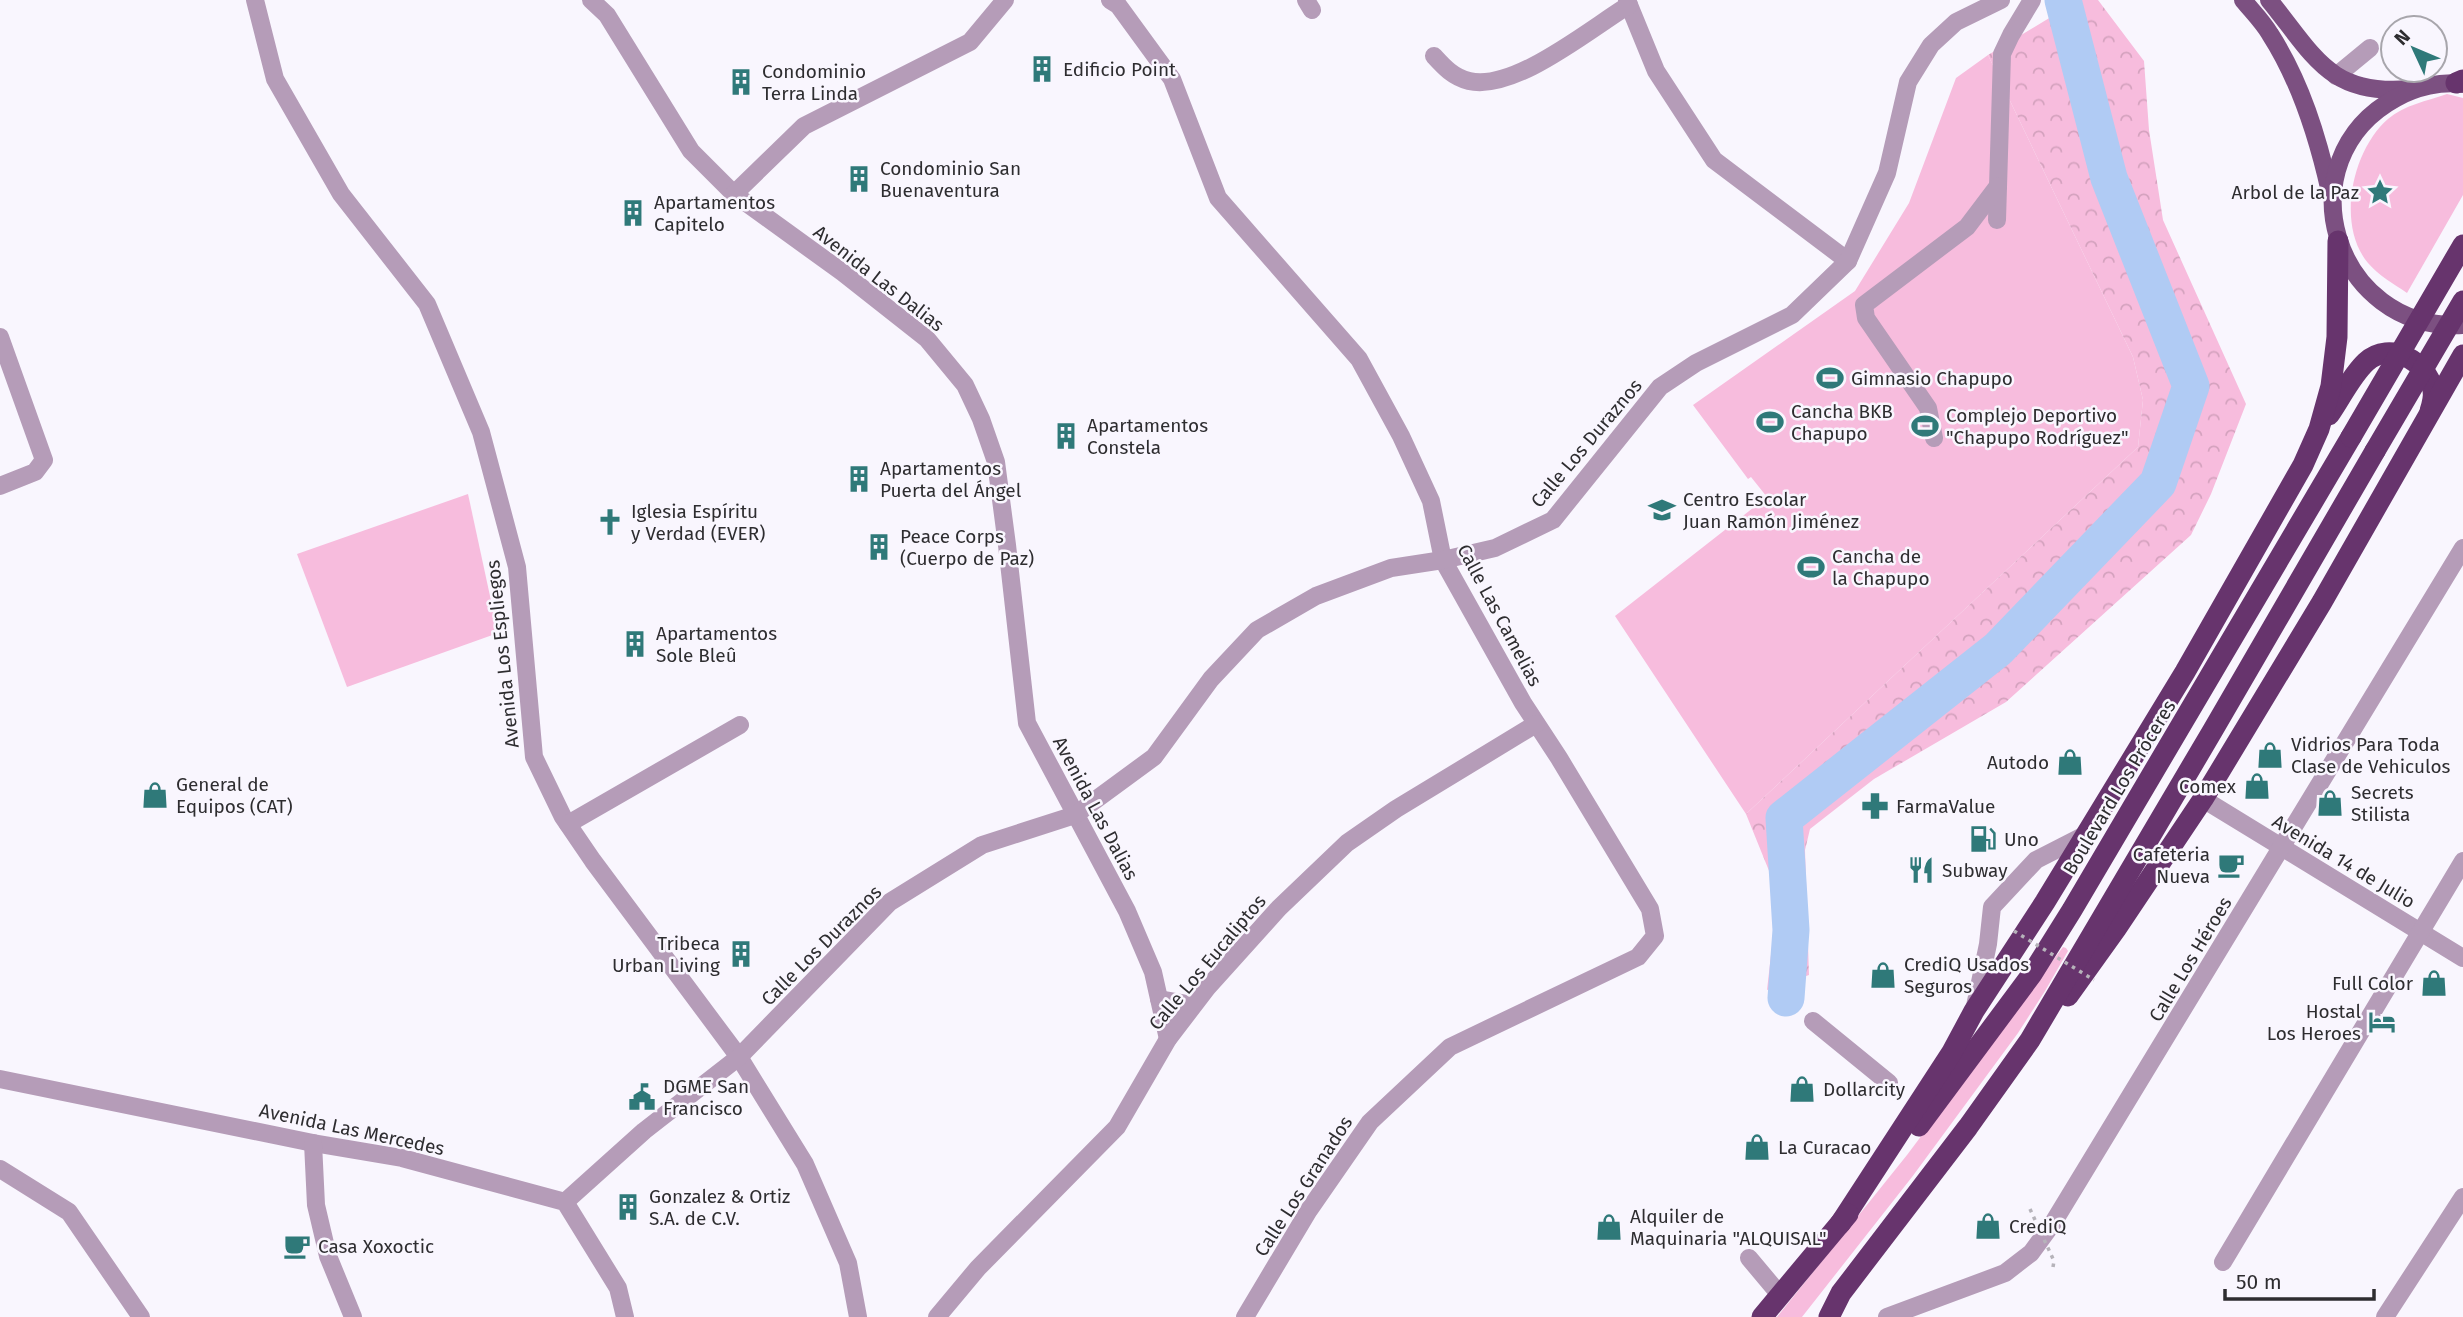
<svg xmlns="http://www.w3.org/2000/svg" width="2463" height="1317" viewBox="0 0 2463 1317" font-family="'Fira Sans',sans-serif">
<defs>
<pattern id="forest-crowns" width="20" height="18" patternUnits="userSpaceOnUse" patternTransform="scale(1.75)"><rect width="20" height="18" fill="#f7bcdd"/><path d="M2 6a3 3 0 1 1 6 0M12 15a3 3 0 1 1 6 0" fill="none" stroke="#d4a2be"/></pattern>
</defs>
<rect width="100%" height="100%" fill="#f9f6fe"/>
<g fill="#f7bcdd">
<path d="M1988,55L2133,357L2143,400L2138,447L1746,814L1615,616L1767,497L1751,477L1748,479L1693,405L1855,291L1909,203L1956,78Z"/>
<path d="M2447,94L2463,98V195L2407,293C2394,284 2378,275 2368,263C2336,225 2352,150 2388,119C2404,105 2427,101 2447,94Z"/>
<path d="M468,494L498,633L347,687L297,554Z"/>
<path d="M2063,947L2066,948L2068,951L2045,991L2018,1033L1912,1177L1802,1317H1777L1907,1155Z"/>
</g>
<path fill="url(#forest-crowns)" d="M2079,0H2098L2144,61L2149,130L2163,220L2246,404L2211,494L2191,535L2006,702L1874,779L1810,829L1805,850L1809,975L1767,990L1778,893L1746,814L2138,447L2143,400L2133,357L1988,55Z"/>
<g fill="none" stroke-linecap="round" stroke-linejoin="round">
<path stroke="#b0cbf4" stroke-width="37" d="M1786,998L1791,930L1784,818L1998,649L2158,483L2191,386L2109,178L2063,0"/>
<path stroke="#b6b3ba" stroke-width="3.5" stroke-dasharray="3.5 5" stroke-linecap="butt" d="M2053,1267L2054,1261"/>
<g stroke="#b59cb8" stroke-width="18">
<path d="M255,0L275,79L341,194L427,304L481,432L517,567L534,757L563,817L593,861L739,1057L805,1164L848,1263L858,1317"/>
<path d="M591,0L607,15L691,151L734,194L842,272L927,339L965,385L981,419L996,462L1007,545L1027,723L1127,911L1153,972L1168,1039"/>
<path d="M1110,0L1118,5L1172,79L1218,198L1359,359L1401,436L1431,501L1443,560L1523,703L1559,758L1650,909L1655,936L1638,957L1450,1047L1370,1122L1309,1210L1245,1317"/>
<path d="M1306,0L1312,10"/>
<path d="M1627,0L1656,71L1714,160L1848,261"/>
<path d="M1434,56C1444,67 1453,77 1469,81C1514,92 1591,28 1629,5"/>
<path d="M2336,76L2370,48"/>
<path d="M734,194L804,126L970,42L1005,0"/>
<path d="M1997,220L2002,54L2011,35L2032,0"/>
<path d="M0,337L44,460L35,472L0,486"/>
<path d="M1934,438L1928,408L1866,318L1864,305L1967,227L1998,186"/>
<path d="M2203,799L2463,958"/>
<path d="M568,824L740,725"/>
<path d="M1159,999L1193,1005"/>
<path d="M1975,1006L1988,944L1992,907L2036,860L2083,836"/>
<path d="M1813,1021L1889,1083"/>
<path d="M0,1079L313,1143L402,1158L565,1202L618,1288L625,1317"/>
<path d="M313,1143L316,1205L328,1256L353,1317"/>
<path d="M0,1169L69,1212L141,1317"/>
<path d="M565,1202L644,1131L739,1057L890,902L982,845L1075,815L1154,757L1211,679L1257,630L1316,596L1391,568L1443,560L1495,548L1553,520L1660,387L1696,363L1792,315L1848,261L1887,173L1908,82L1931,45L1956,22L2001,0"/>
<path d="M1749,1258L1780,1295"/>
<path d="M2223,1262L2463,861"/>
<path d="M937,1317L978,1268L1117,1127L1168,1039L1207,988L1279,908L1347,843L1396,809L1536,724"/>
<path d="M1887,1317L2005,1273L2031,1253L2053,1223L2463,548"/>
<path d="M2385,1317L2463,1197"/>
</g>
<g stroke="#7c5081" stroke-width="18">
<path d="M2243,0C2252,11 2263,22 2270,34C2301,82 2318,138 2330,192"/>
<path d="M2269,0C2314,55 2329,96 2409,89"/>
<path d="M2463,84C2441,81 2416,87 2396,98C2282,160 2333,332 2463,325"/>
</g>
<g stroke="#67346d" stroke-width="21">
<path d="M2456,83L2463,80"/>
<path d="M2329,415C2341,398 2351,376 2366,362C2390,340 2427,361 2433,390C2434,396 2432,405 2430,411"/>
<path d="M2068,996L2116,929L2203,799L2322,602L2463,355"/>
<path d="M1919,1126L2032,974L2072,910L2351,437"/>
<path d="M1840,1224L1952,1052L1974,1011L2045,902L2185,672L2303,465L2319,429L2331,386L2337,337L2338,241"/>
<path d="M1762,1317L1848,1214"/>
<path d="M1829,1317L1841,1293L1968,1127L2030,1040L2213,730L2375,451"/>
</g>
<g stroke="#b6b3ba" stroke-width="3.5" stroke-dasharray="3.5 5" stroke-linecap="butt">
<path d="M2014,931L2094,980"/>
<path d="M2030,1209L2054,1261"/>
</g>
<g stroke="#67346d" stroke-width="21">
<path d="M2351,437L2463,245"/>
<path d="M2375,451L2463,301"/>
</g>
</g>
<defs>
<symbol id="building-bare" viewBox="-9 -9 18 18"><path d="M-4-6H4V6H1V3H-1V6H-4ZM-2.5-4.3h1.7v1.8h-1.7ZM.8-4.3h1.7v1.8H.8ZM-2.5-1h1.7V.8h-1.7ZM.8-1h1.7V.8H.8Z" fill="#2f7979" stroke="#f9f6fe" stroke-width="2.5" paint-order="stroke"/></symbol>
<symbol id="sight-bare" viewBox="-9 -9 18 18"><path d="M0-6L1.8-2.2L6-1.7L2.9 1.2L3.7 5.4L0 3.3L-3.7 5.4L-2.9 1.2L-6-1.7L-1.8-2.2Z" fill="#2f7979" stroke="#f9f6fe" stroke-width="2.5" paint-order="stroke"/></symbol>
<symbol id="stadium-bare" viewBox="-9 -9 18 18"><path d="M0-5a6.5 5 0 1 0 0 10a6.5 5 0 1 0 0-10ZM-3.5-1.8h7v3.6h-7Z" fill="#2f7979" stroke="#f9f6fe" stroke-width="2.5" paint-order="stroke"/></symbol>
<symbol id="school-bare" viewBox="-9 -9 18 18"><path d="M0-5L7-2L0 1L-7-2ZM-4 1L0 2.5L4 1V4Q0 6-4 4Z" fill="#2f7979" stroke="#f9f6fe" stroke-width="2.5" paint-order="stroke"/></symbol>
<symbol id="church-bare" viewBox="-9 -9 18 18"><path d="M-1.2-6h2.4v3.5h3.3v2.4h-3.3V6h-2.4V-.1h-3.3v-2.4h3.3Z" fill="#2f7979" stroke="#f9f6fe" stroke-width="2.5" paint-order="stroke"/></symbol>
<symbol id="shop-bare" viewBox="-9 -9 18 18"><path d="M-5-2.5h2.3a2.7 3.5 0 0 1 5.4 0H5L5.5 6h-11ZM-1.5-2.5h3a1.5 2.3 0 0 0-3 0Z" fill="#2f7979" stroke="#f9f6fe" stroke-width="2.5" paint-order="stroke"/></symbol>
<symbol id="pharmacy-bare" viewBox="-9 -9 18 18"><path d="M-2-6h4v4h4v4h-4v4h-4v-4h-4v-4h4Z" fill="#2f7979" stroke="#f9f6fe" stroke-width="2.5" paint-order="stroke"/></symbol>
<symbol id="fuel-bare" viewBox="-9 -9 18 18"><path d="M-5.5-6h7V0h2V4h1.3V-2.5L3-4.5l.8-.8L6-3V5H2.5V1h-1V6h-7ZM-4.2-4.7v3.2H.2V-4.7Z" fill="#2f7979" stroke="#f9f6fe" stroke-width="2.5" paint-order="stroke"/></symbol>
<symbol id="cafe-bare" viewBox="-9 -9 18 18"><path d="M-5.5-4.5H6V0H3Q3 3.5 0 3.5H-2.5Q-5.5 3.5-5.5 0ZM3-3.2v2h1.7v-2ZM-6 4.5H4V6H-6Z" fill="#2f7979" stroke="#f9f6fe" stroke-width="2.5" paint-order="stroke"/></symbol>
<symbol id="restaurant-bare" viewBox="-9 -9 18 18"><path d="M-5-6h1v4h1v-4h1v4h1v-4h1v5L-1.5 .5V6h-2V.5L-5-1ZM5-6V6H3V1.5H1.5Q1.5-4 5-6Z" fill="#2f7979" stroke="#f9f6fe" stroke-width="2.5" paint-order="stroke"/></symbol>
<symbol id="hotel-bare" viewBox="-9 -9 18 18"><path d="M-6-4.5h1.5V1H6V5H4.5V3h-9V5H-6ZM-4 0a1.8 1.8 0 1 1 3.6 0ZM.5 0V-2.5h3Q6-2.5 6 0Z" fill="#2f7979" stroke="#f9f6fe" stroke-width="2.5" paint-order="stroke"/></symbol>
<symbol id="civic-bare" viewBox="-9 -9 18 18"><path d="M-.6-6.5H3V-4.5H.6V-3L4-1V1h2V6H-6V1h2V-1L-.6-3ZM-1.2 2.5V6h2.4V2.5Z" fill="#2f7979" stroke="#f9f6fe" stroke-width="2.5" paint-order="stroke"/></symbol>
</defs>
<g fill-rule="evenodd">
<use href="#building-bare" x="1023" y="50" width="38" height="38"/>
<use href="#building-bare" x="722" y="63" width="38" height="38"/>
<use href="#building-bare" x="840" y="160" width="38" height="38"/>
<use href="#sight-bare" x="2361" y="173" width="38" height="38"/>
<use href="#building-bare" x="614" y="194" width="38" height="38"/>
<use href="#stadium-bare" x="1811" y="359" width="38" height="38"/>
<use href="#stadium-bare" x="1751" y="403" width="38" height="38"/>
<use href="#stadium-bare" x="1906" y="407" width="38" height="38"/>
<use href="#building-bare" x="1047" y="417" width="38" height="38"/>
<use href="#building-bare" x="840" y="460" width="38" height="38"/>
<use href="#school-bare" x="1643" y="491" width="38" height="38"/>
<use href="#church-bare" x="591" y="503" width="38" height="38"/>
<use href="#building-bare" x="860" y="528" width="38" height="38"/>
<use href="#stadium-bare" x="1792" y="548" width="38" height="38"/>
<use href="#building-bare" x="616" y="625" width="38" height="38"/>
<use href="#shop-bare" x="2251" y="736" width="38" height="38"/>
<use href="#shop-bare" x="2051" y="743" width="38" height="38"/>
<use href="#shop-bare" x="2238" y="767" width="38" height="38"/>
<use href="#shop-bare" x="136" y="776" width="38" height="38"/>
<use href="#shop-bare" x="2311" y="784" width="38" height="38"/>
<use href="#pharmacy-bare" x="1856" y="787" width="38" height="38"/>
<use href="#fuel-bare" x="1964" y="820" width="38" height="38"/>
<use href="#cafe-bare" x="2212" y="846" width="38" height="38"/>
<use href="#restaurant-bare" x="1902" y="851" width="38" height="38"/>
<use href="#building-bare" x="722" y="935" width="38" height="38"/>
<use href="#shop-bare" x="1864" y="956" width="38" height="38"/>
<use href="#shop-bare" x="2415" y="964" width="38" height="38"/>
<use href="#hotel-bare" x="2363" y="1003" width="38" height="38"/>
<use href="#shop-bare" x="1783" y="1070" width="38" height="38"/>
<use href="#civic-bare" x="623" y="1078" width="38" height="38"/>
<use href="#shop-bare" x="1738" y="1128" width="38" height="38"/>
<use href="#building-bare" x="609" y="1188" width="38" height="38"/>
<use href="#shop-bare" x="1969" y="1207" width="38" height="38"/>
<use href="#shop-bare" x="1590" y="1208" width="38" height="38"/>
<use href="#cafe-bare" x="278" y="1227" width="38" height="38"/>
</g>
<g text-anchor="middle" stroke-width="5" stroke-linejoin="round" paint-order="stroke">
<g font-size="19" fill="#2e2d30" stroke="#f9f6fe" text-anchor="start">
<text x="1063" y="76">Edificio Point</text>
<text x="762" y="78">Condominio<tspan x="762" dy="22">Terra Linda</tspan></text>
<text x="880" y="175">Condominio San<tspan x="880" dy="22">Buenaventura</tspan></text>
<text x="2359" y="199" text-anchor="end">Arbol de la Paz</text>
<text x="654" y="209">Apartamentos<tspan x="654" dy="22">Capitelo</tspan></text>
<text x="1851" y="385">Gimnasio Chapupo</text>
<text x="1791" y="418">Cancha BKB<tspan x="1791" dy="22">Chapupo</tspan></text>
<text x="1946" y="422">Complejo Deportivo<tspan x="1946" dy="22">"Chapupo Rodríguez"</tspan></text>
<text x="1087" y="432">Apartamentos<tspan x="1087" dy="22">Constela</tspan></text>
<text x="880" y="475">Apartamentos<tspan x="880" dy="22">Puerta del Ángel</tspan></text>
<text x="1683" y="506">Centro Escolar<tspan x="1683" dy="22">Juan Ramón Jiménez</tspan></text>
<text x="631" y="518">Iglesia Espíritu<tspan x="631" dy="22">y Verdad (EVER)</tspan></text>
<text x="900" y="543">Peace Corps<tspan x="900" dy="22">(Cuerpo de Paz)</tspan></text>
<text x="1832" y="563">Cancha de<tspan x="1832" dy="22">la Chapupo</tspan></text>
<text x="656" y="640">Apartamentos<tspan x="656" dy="22">Sole Bleû</tspan></text>
<text x="2291" y="751">Vidrios Para Toda<tspan x="2291" dy="22">Clase de Vehiculos</tspan></text>
<text x="2049" y="769" text-anchor="end">Autodo</text>
<text x="176" y="791">General de<tspan x="176" dy="22">Equipos (CAT)</tspan></text>
<text x="2236" y="793" text-anchor="end">Comex</text>
<text x="2351" y="799">Secrets<tspan x="2351" dy="22">Stilista</tspan></text>
<text x="1896" y="813">FarmaValue</text>
<text x="2004" y="846">Uno</text>
<text x="2210" y="861" text-anchor="end">Cafeteria<tspan x="2210" dy="22">Nueva</tspan></text>
<text x="1942" y="877">Subway</text>
<text x="720" y="950" text-anchor="end">Tribeca<tspan x="720" dy="22">Urban Living</tspan></text>
<text x="1904" y="971">CrediQ Usados<tspan x="1904" dy="22">Seguros</tspan></text>
<text x="2413" y="990" text-anchor="end">Full Color</text>
<text x="2361" y="1018" text-anchor="end">Hostal<tspan x="2361" dy="22">Los Heroes</tspan></text>
<text x="663" y="1093">DGME San<tspan x="663" dy="22">Francisco</tspan></text>
<text x="1823" y="1096">Dollarcity</text>
<text x="1778" y="1154">La Curacao</text>
<text x="649" y="1203">Gonzalez &amp; Ortiz<tspan x="649" dy="22">S.A. de C.V.</tspan></text>
<text x="1630" y="1223">Alquiler de<tspan x="1630" dy="22">Maquinaria "ALQUISAL"</tspan></text>
<text x="2009" y="1233">CrediQ</text>
<text x="318" y="1253">Casa Xoxoctic</text>
</g>
<g font-size="19" fill="#2e2d30" stroke="#f9f6fe">
<text transform="translate(879 278) rotate(38)" y="7">Avenida Las Dalias</text>
<text transform="translate(1586 443) rotate(-50)" y="7">Calle Los Duraznos</text>
<text transform="translate(1500 615) rotate(62)" y="7">Calle Las Camelias</text>
<text transform="translate(502 654) rotate(-96)" y="7">Avenida Los Espliegos</text>
<text transform="translate(2119 787) rotate(-59)" y="7">Boulevard Los Próceres</text>
<text transform="translate(1096 808) rotate(62)" y="7">Avenida Las Dalias</text>
<text transform="translate(2344 861) rotate(31)" y="7">Avenida 14 de Julio</text>
<text transform="translate(821 945) rotate(-45)" y="7">Calle Los Duraznos</text>
<text transform="translate(2190 959) rotate(-59)" y="7">Calle Los Héroes</text>
<text transform="translate(1207 962) rotate(-50)" y="7">Calle Los Eucaliptos</text>
<text transform="translate(352 1129) rotate(12)" y="7">Avenida Las Mercedes</text>
<text transform="translate(1303 1186) rotate(-57)" y="7">Calle Los Granados</text>
</g>
</g>
<g transform="translate(2414 49) rotate(314)"><circle r="33" fill="#f9f6fe" stroke="#a8a6ac" stroke-width="2"/>
<path d="M0-5L12 26L0 18L-12 26Z" fill="#2f7979"/>
<text y="-10" font-size="19" font-weight="bold" text-anchor="middle" fill="#2e2d30">N</text>
</g>
<path d="M2225 1289v10h149v-10" fill="none" stroke="#2e2d30" stroke-width="3.5"/>
<text x="2236" y="1289" font-size="21" fill="#2e2d30" stroke="#f9f6fe" stroke-width="5" paint-order="stroke">50 m</text>
</svg>
